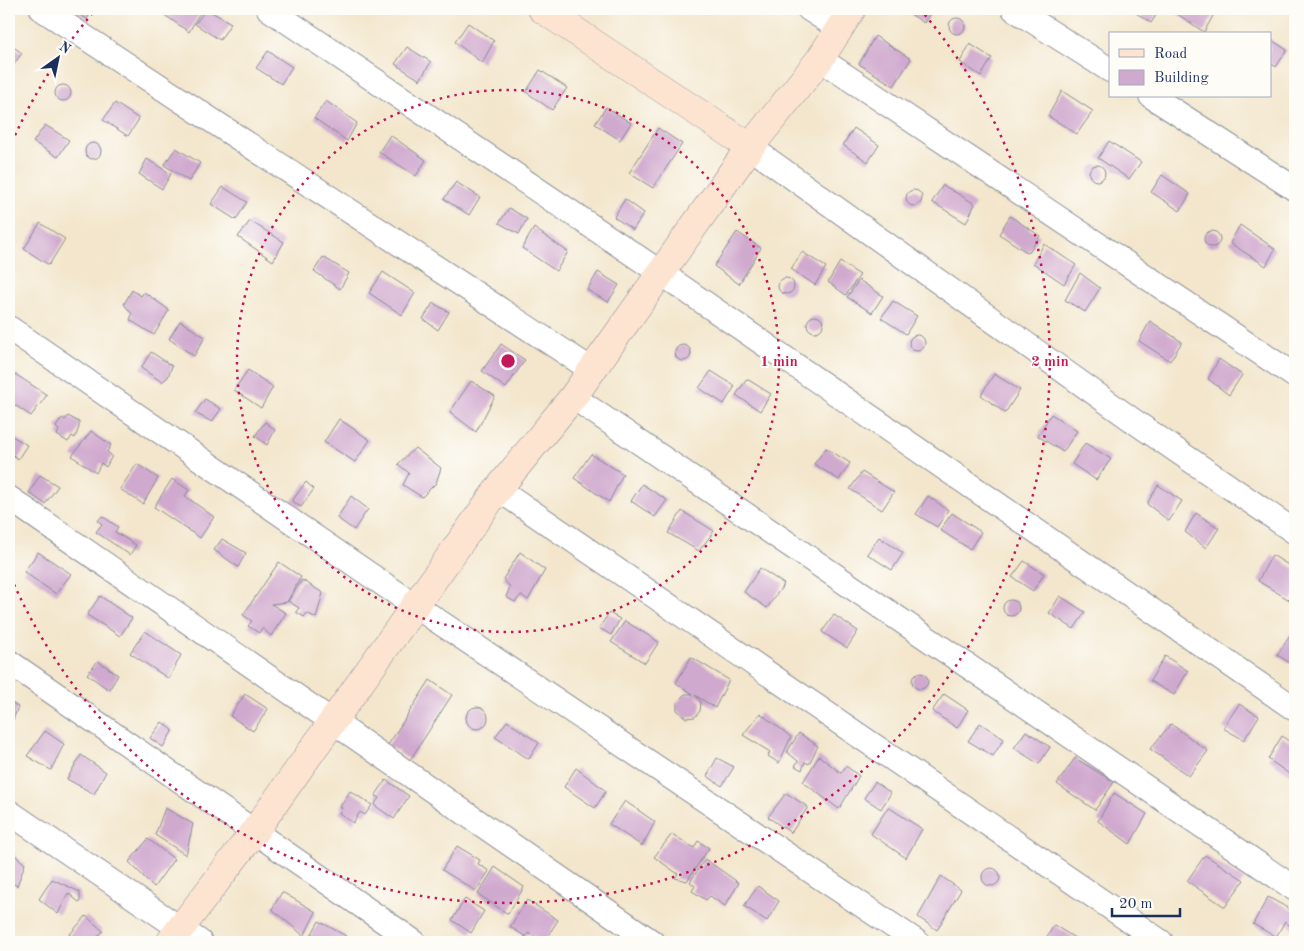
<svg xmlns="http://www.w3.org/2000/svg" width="1304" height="951" viewBox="0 0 1304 951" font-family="'Old Standard TT',serif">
<rect width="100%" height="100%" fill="#fdfcf7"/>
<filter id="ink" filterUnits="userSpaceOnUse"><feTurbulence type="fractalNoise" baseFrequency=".02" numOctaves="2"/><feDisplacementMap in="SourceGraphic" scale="10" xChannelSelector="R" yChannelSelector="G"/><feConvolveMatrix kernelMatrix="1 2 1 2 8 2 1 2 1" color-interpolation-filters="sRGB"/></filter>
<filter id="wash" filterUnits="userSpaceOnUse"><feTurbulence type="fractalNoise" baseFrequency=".0096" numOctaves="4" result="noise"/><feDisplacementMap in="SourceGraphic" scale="20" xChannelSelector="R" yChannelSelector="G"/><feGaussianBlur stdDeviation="1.12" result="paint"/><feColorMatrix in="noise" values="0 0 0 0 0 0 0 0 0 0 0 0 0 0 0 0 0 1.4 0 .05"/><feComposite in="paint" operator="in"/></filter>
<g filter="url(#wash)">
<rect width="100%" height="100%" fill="#f3e6cc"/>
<g id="blocks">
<g fill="#d0a9cf">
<path d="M70,9H93L87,19Z"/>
<path d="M156,9H202L189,32Z"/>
<path d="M206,9L231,23L220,40L195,24Z"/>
<path d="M903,9H933L924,23Z"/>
<path d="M1130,9H1160L1151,23Z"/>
<path d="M1170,9H1207L1214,14L1204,32Z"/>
<circle cx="957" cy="26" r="8"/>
<path d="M468,23L494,41L482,63L455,42Z"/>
<path d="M875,36L911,59L894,86L859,64Z"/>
<path d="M1270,39L1287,50L1276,67L1270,63Z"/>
<path d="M9,44L22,53L10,70L9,69Z"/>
<path d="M970,44L992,58L981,76L960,62Z"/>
<path d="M407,47L431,62L420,80L395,64Z"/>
<path d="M268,51L292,67L281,84L256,68Z"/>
<path d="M540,70L567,88L552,110L526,92Z"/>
<circle cx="63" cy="93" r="8"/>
<path d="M1062,91L1093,111L1077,134L1048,116Z"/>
<path d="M326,101L357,123L347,141L314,118Z"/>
<path d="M115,103L139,119L128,136L103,120Z"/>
<path d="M606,107L631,123L620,140L595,124Z"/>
<path d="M45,125L69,140L58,157L33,142Z"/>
<path d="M658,128L682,144L653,188L629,173Z"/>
<path d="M854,128L879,145L868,162L843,145Z"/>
<path d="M390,135L426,160L416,176L379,152Z"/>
<path d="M1109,141L1141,162L1129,179L1098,158Z"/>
<circle cx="93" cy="151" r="8"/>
<path d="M176,148L200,163L189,181L164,165Z"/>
<path d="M147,159L171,174L162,189L139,174Z"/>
<circle cx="1097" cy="173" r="8"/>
<path d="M1162,175L1190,194L1180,211L1151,192Z"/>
<path d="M456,182L480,197L469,215L444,199Z"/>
<path d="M943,185L975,204L966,223L932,202Z"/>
<path d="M223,187L247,202L236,220L211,204Z"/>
<circle cx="914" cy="198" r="8"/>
<path d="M625,199L644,213L633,230L614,217Z"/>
<path d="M509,208L527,219L519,234L499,223Z"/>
<path d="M1010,216L1040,236L1028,253L999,234Z"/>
<path d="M250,221L284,242L273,261L238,237Z"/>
<path d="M40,223L65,239L49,265L24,249Z"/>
<path d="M1240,225L1275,249L1266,266L1230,243Z"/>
<path d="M534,228L568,252L556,271L522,248Z"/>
<circle cx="1212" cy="239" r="8"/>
<path d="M737,232L761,248L739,284L714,266Z"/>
<path d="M1044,244L1076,265L1064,284L1033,263Z"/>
<path d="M802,252L826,267L815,285L791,269Z"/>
<path d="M323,257L349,273L340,289L314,271Z"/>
<path d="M840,262L860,275L846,295L828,282Z"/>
<path d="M383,272L415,293L402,315L369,293Z"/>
<path d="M598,272L619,285L608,302L587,290Z"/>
<path d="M1080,273L1100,288L1085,312L1065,300Z"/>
<circle cx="786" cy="286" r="8"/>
<path d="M859,280L883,296L872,313L847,297Z"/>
<path d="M132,290L141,296L144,292L169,310L154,335L130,320L132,314L124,304Z"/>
<path d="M893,301L917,316L906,334L881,318Z"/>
<path d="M433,303L449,312L438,330L423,319Z"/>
<circle cx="815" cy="324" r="8"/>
<path d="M180,321L205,337L194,356L169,339Z"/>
<path d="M1150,321L1182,342L1170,361L1139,341Z"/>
<circle cx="917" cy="343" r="8"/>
<path d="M501,344L525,360L506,388L482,371Z"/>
<circle cx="683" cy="353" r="8"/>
<path d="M151,352L172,366L168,377L162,382L141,368Z"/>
<path d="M1219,359L1242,375L1229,395L1208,379Z"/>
<path d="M248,370L273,387L261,408L234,390Z"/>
<path d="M711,371L735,386L724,404L699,388Z"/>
<path d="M15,374L47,395L31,416L9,401V383Z"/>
<path d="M994,374L1020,390L1005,413L981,395Z"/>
<path d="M747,379L771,394L760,411L736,395Z"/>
<path d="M471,381L495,396L476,432L450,412Z"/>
<path d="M205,399L221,409L212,422L195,413Z"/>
<path d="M1051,414L1077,431L1063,452L1038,436Z"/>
<path d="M68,416L79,422V427L75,438L72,436L68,442L57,435L59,430L56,427L62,418L65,420Z"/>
<path d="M339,419L370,440L355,462L324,442Z"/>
<path d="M265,422L275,430L267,445L255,436Z"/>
<path d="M91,431L111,445L107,452L112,456L106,467L101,463L96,473L72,456Z"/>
<path d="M12,436L27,445L18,459L9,452V442Z"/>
<path d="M1085,443L1111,459L1096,480L1072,464Z"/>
<path d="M415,448L441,468L436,483L422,497L403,485L409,473L398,464Z"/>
<path d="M826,448L850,463L839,480L814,464Z"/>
<path d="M591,454L623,474L609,502L574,478Z"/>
<path d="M137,464L158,478L143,504L120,489Z"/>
<path d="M862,472L894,492L882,510L850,489Z"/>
<path d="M40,475L58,486L45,504L29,493Z"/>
<path d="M172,479L189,490L185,496L214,517L200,538L154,507Z"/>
<path d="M306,482L314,489L301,507L292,501Z"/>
<path d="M642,484L667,500L655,517L631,501Z"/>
<path d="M1158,485L1182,501L1169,521L1147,504Z"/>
<path d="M351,496L368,509L354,530L337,518Z"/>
<path d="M928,496L948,510L937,527L916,514Z"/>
<path d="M682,511L714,531L699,551L668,533Z"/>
<path d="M952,513L981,532L970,549L940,530Z"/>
<path d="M1196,513L1219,528L1206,548L1185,532Z"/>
<path d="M102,516L118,527L115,532L136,545L130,555L96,532L102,524L98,521Z"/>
<path d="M879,537L903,553L892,570L867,554Z"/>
<path d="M222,539L246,553L238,567L214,550Z"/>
<path d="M38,552L71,574L56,594L24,572Z"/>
<path d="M520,552L545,570L528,600L521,595L515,602L506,597L510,587L503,579Z"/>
<path d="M1272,555L1295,569V594L1291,601L1258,581Z"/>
<path d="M1024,561L1044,574L1033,591L1012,577Z"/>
<path d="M279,562L301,577L287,602L271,604L286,613L271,636L262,628L259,633L248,626L252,621L243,615Z"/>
<path d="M760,568L784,584L767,608L744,592Z"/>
<path d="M302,580L323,593L316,618L307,613L304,617L296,612L299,608L288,601Z"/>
<path d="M100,596L132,618L120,636L87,615Z"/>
<path d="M1060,596L1085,612L1074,629L1049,613Z"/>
<circle cx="1011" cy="608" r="8"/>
<path d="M609,613L620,619L611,635L599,628Z"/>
<path d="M834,615L858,631L847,648L822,632Z"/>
<path d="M625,621L659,642L645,663L611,642Z"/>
<path d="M145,631L181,655L169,679L130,653Z"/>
<path d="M1292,632L1295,633V666L1277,655Z"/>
<path d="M1165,656L1188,671L1174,695L1150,681Z"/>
<path d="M691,657L729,680L715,708L695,695L701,702L700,711L695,717L686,718L677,710V702L685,694H693L676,683Z"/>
<path d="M98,661L118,675L109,690L87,674Z"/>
<circle cx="920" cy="681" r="8"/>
<path d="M430,680L452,695L410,760L388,745Z"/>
<path d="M245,694L268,709L253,731L230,716Z"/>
<path d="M944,694L968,710L957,728L932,711Z"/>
<path d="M9,701L18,707L9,730Z"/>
<path d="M1239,704L1259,716L1244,740L1223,728Z"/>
<circle cx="477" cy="718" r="11"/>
<path d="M760,713L791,737L779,763L768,756L770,752L743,735Z"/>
<path d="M507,721L539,743L529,759L495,737Z"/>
<path d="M162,722L173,730L163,747L150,738Z"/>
<path d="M980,723L1004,739L993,756L968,741Z"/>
<path d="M1171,724L1208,751L1189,776L1150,749Z"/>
<path d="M45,731L64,744L51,770L27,756Z"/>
<path d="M1026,731L1050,747L1039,764L1014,748Z"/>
<path d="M799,733L818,746L809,764L805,762L802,770L795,766L798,761L787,752Z"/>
<path d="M1282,736L1295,746V778L1268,759Z"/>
<path d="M81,755L106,772L94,794L67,779Z"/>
<path d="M819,756L841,773L846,766L859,776L839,809L803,782Z"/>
<path d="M717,758L734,767L722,786L707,776Z"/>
<path d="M1075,758L1114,782L1095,810L1057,784Z"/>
<path d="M576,768L606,791L595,808L564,787Z"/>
<path d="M386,780L409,796L394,819L374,805L379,798L375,796Z"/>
<path d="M875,782L891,793L881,809L864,798Z"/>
<path d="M350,791L372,805L365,815L360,812L353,823L339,813L342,808L340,807Z"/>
<path d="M786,793L808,807L791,833L768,817Z"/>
<path d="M1114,793L1147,814L1130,844L1098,821Z"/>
<path d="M625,801L655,822L642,846L609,824Z"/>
<path d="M888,807L922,829L906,858L871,834Z"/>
<path d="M165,808L193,824L186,855L155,835Z"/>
<path d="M672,834L694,848L698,841L709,848L687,881L675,878L678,874L654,857Z"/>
<path d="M148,839L174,859L154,887L129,862Z"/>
<path d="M457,846L480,860L478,864L489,871L476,891L442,870Z"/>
<path d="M9,850L25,864L17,886L9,881Z"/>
<path d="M1205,855L1244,880L1225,907L1187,881Z"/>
<path d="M705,859L739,883L725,906L710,896L706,900L692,891L695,886L690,882Z"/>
<path d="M495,867L524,887L508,914L478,894Z"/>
<circle cx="991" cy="877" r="9"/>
<path d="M941,876L961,890L937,930L918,917Z"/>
<path d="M52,879L80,892V903L68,893L58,914L39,899Z"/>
<path d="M758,886L779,901L767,921L744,906Z"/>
<path d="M282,892L316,912L304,936L272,909Z"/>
<path d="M1268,897L1295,912V931L1285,921L1276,937L1253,924Z"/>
<path d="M465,899L484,911L471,933L452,920Z"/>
<path d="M527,900L558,920L544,942L528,933L526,937L510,927Z"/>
<path d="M86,916L103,931L93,942H63Z"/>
<path d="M319,921L346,936L345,942H303L309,939Z"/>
<path d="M1054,925L1078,940L1077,942H1044Z"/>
</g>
</g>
</g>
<g filter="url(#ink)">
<use href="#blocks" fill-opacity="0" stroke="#878a95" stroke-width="1"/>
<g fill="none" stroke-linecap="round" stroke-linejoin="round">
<defs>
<g id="street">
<path d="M42,9L592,370"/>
<path d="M269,9L661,273L1295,709"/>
<path d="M809,9L839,28"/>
<path d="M1014,9L1110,70"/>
<path d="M820,59L1295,376"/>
<path d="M1151,96L1295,189"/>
<path d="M750,147L1138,424L1295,532"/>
<path d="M9,328L414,605L917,942"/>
<path d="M573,397L1295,889"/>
<path d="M498,489L1161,942"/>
<path d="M9,498L652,942"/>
<path d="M9,662L414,942"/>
<path d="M9,812L200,942"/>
</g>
<g id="secondary">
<path d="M542,9L750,147"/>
<path d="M170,942L254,832L498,489L573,397L750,147L820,59L852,9"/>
</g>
</defs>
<use href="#street" stroke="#878a95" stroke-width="26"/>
<use href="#secondary" stroke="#878a95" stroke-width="29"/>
<use href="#street" stroke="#fff" stroke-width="24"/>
<use href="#secondary" stroke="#fde4d1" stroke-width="28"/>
</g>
</g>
<g fill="none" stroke="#c2185b" stroke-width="2.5" stroke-dasharray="2.5 5">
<circle cx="508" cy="361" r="271"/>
<path d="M9 149A542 542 0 0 1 96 9M920 9A542 542 0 1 1 9 573"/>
</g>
<circle cx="508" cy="361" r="8" fill="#c2185b" stroke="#fdfcf7" stroke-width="2.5"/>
<g font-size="15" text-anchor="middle" font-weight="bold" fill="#c2185b" stroke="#fdfcf7" stroke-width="4" stroke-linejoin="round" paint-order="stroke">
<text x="779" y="366">1 min</text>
<text x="1050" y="366">2 min</text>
</g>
<rect width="1304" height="951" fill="none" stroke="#fdfcf7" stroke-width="30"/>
<rect x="1109" y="32" width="162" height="65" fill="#fdfcf7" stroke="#a3aaba"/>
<rect x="1119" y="49" width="25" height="8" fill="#fde4d1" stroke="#a3aaba"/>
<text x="1154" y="58" font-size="15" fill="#1b2f5e">Road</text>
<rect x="1119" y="70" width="25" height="15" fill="#d0a9cf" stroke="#a3aaba"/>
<text x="1154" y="82" font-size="15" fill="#1b2f5e">Building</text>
<g transform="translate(58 58) rotate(33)" stroke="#fdfcf7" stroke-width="4" paint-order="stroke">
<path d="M0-4L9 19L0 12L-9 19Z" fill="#1b2f5e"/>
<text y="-8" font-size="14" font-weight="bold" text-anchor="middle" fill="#1b2f5e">N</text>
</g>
<path d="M1112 908v8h68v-8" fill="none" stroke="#1b2f5e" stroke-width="2.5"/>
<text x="1119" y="908" font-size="15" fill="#1b2f5e" stroke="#fdfcf7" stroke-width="4" paint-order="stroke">20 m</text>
</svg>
